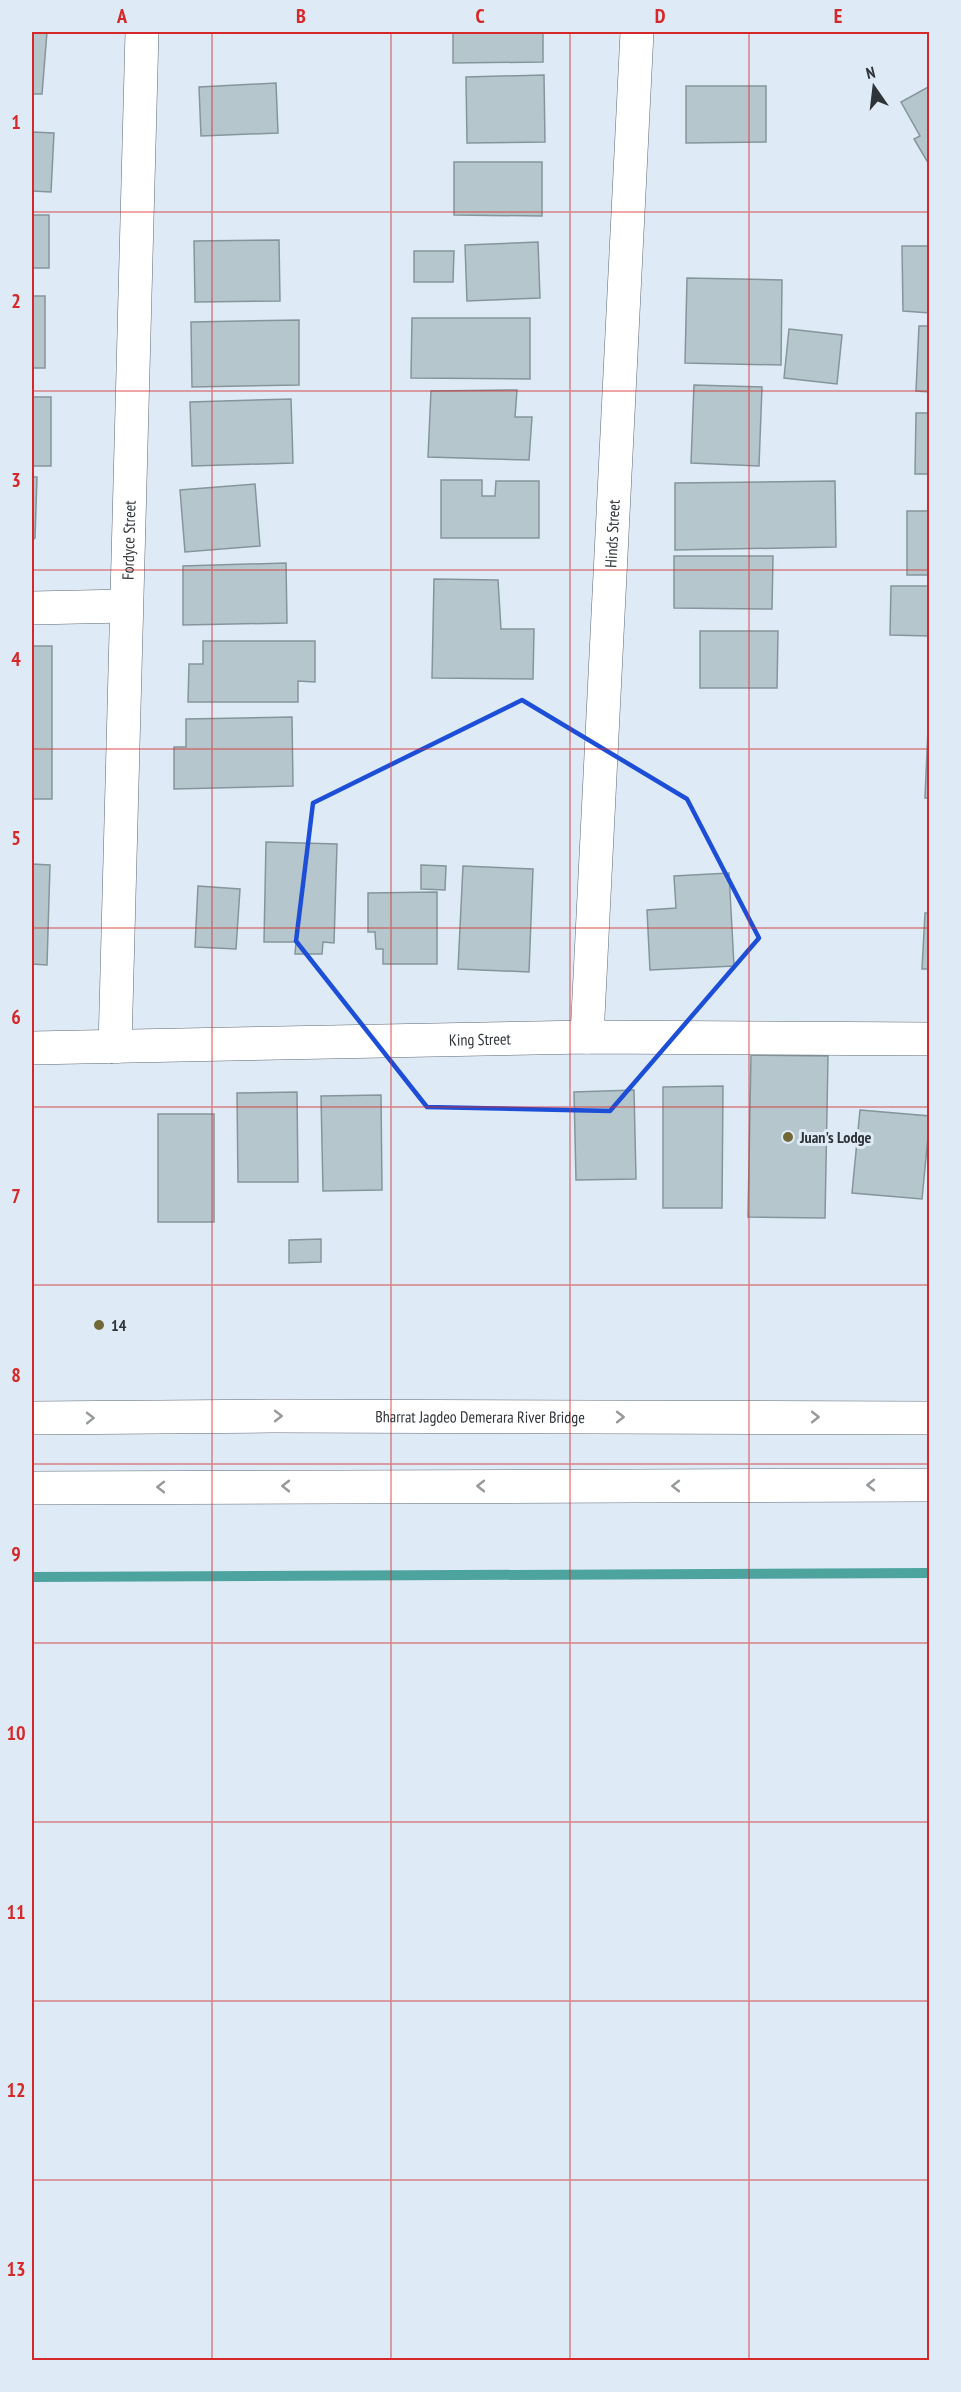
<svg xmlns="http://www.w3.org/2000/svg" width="961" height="2392" viewBox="0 0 961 2392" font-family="'PT Sans Narrow',sans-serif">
<rect width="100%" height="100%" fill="#deeaf6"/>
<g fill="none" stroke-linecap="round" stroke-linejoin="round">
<path stroke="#4da49f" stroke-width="10" d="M32,1577L930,1573"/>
</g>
<g fill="#b5c7cd" stroke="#85969b" stroke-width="1.5">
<path d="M32,32H47L42,94H32Z"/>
<path d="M453,32H543V62L453,63Z"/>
<path d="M544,75L545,142L467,143L466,77Z"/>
<path d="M276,83L278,133L201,136L199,87Z"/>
<path d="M686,86H766V142L686,143Z"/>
<path d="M930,86V166L914,139L920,136L901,102Z"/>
<path d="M32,132L54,133L51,192L32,191Z"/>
<path d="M454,162H542V216L454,215Z"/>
<rect x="32" y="215" width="17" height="53"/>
<path d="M279,240L280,301L195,302L194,241Z"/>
<path d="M538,242L540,298L467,301L465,245Z"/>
<path d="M902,246H930V313L903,311Z"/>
<path d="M414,251H454L453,282H414Z"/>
<path d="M687,278L782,280L781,365L685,363Z"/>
<rect x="32" y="296" width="13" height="72"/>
<path d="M412,318H530V379L411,378Z"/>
<path d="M299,320V385L192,387L191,322Z"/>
<path d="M919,326H930V392L916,391Z"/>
<path d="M789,329L842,335L837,384L784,378Z"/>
<path d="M694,385L762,387L759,466L691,463Z"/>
<path d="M517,390L515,417H532L529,460L428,457L431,391Z"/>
<rect x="32" y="397" width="19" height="69"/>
<path d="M291,399L293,463L192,466L190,402Z"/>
<path d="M916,413H930V474H915Z"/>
<path d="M32,477H37L35,538L32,541Z"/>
<path d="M441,480H482V496H495L496,481H539V538H441Z"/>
<path d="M835,481L836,547L675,550V483Z"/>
<path d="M255,484L260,546L185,552L180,490Z"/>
<rect x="907" y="511" width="23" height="64"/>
<path d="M674,556H773L772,609L674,608Z"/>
<path d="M286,563L287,623L183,625V566Z"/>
<path d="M434,579L498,580L501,629H534L533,679L432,678Z"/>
<path d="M891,586H930V636L890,635Z"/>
<path d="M700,631H778L777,688H700Z"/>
<path d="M203,641H315V682L298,681V702H188L189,664H203Z"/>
<rect x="32" y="646" width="20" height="153"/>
<path d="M292,717L293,786L174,789V747H186V719Z"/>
<path d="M928,728H930V798H925Z"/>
<path d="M266,842L337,844L334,943L323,942L322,954H295L296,942H264Z"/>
<path d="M32,864L50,865L47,965L32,964Z"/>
<path d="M421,865L446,866L445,890L421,889Z"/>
<path d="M463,866L533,869L529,972L458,969Z"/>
<path d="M729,873L734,966L650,970L647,910L676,908L674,876Z"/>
<path d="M198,886L240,889L236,949L195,947Z"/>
<path d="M437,892V964H383V949H376L375,932H368V893Z"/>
<path d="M925,913H930V969H922Z"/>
<path d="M751,1055L828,1056L825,1218L748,1217Z"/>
<path d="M723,1086L722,1208H663V1087Z"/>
<path d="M634,1090L636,1179L576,1180L574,1092Z"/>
<path d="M297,1092L298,1182H238L237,1093Z"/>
<path d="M381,1095L382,1190L323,1191L321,1096Z"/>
<path d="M860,1110L930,1116L922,1199L852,1193Z"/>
<rect x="158" y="1114" width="56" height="108"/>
<path d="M321,1239V1262L289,1263V1240Z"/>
</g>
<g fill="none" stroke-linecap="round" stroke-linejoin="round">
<defs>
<g id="minor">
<path d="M32,608L126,606"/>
<path id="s1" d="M587,1037L637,32"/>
<path id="s2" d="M115,1047L142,32"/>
<path id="s3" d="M32,1048L587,1037L930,1039"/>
</g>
<g id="major">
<path id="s4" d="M32,1418L272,1416L930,1418"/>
<path d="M32,1488L930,1485"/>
</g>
</defs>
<use href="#minor" stroke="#5f6a75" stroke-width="34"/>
<use href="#major" stroke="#5f6a75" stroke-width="34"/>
<use href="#minor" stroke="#fff" stroke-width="33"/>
<use href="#major" stroke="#fff" stroke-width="33"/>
</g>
<defs><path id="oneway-chevron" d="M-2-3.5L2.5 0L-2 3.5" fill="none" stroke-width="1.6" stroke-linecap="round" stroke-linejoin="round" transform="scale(1.5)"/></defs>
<g stroke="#979a9c">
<use href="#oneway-chevron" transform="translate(278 1416)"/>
<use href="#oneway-chevron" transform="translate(620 1417)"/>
<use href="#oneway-chevron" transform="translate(815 1417)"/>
<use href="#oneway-chevron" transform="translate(90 1418) rotate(-1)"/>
<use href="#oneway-chevron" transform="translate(871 1485) rotate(180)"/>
<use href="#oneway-chevron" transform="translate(286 1486) rotate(180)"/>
<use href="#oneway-chevron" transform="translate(481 1486) rotate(180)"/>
<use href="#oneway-chevron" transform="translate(676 1486) rotate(180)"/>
<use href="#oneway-chevron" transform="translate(161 1487) rotate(180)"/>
</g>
<path fill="none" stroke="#1d4ed8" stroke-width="4.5" stroke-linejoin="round" d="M522,700L687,799L759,938L610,1111L427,1107L296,941L313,803Z"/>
<path fill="none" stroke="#d62828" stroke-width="1.5" stroke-opacity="0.55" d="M212,32V2360M391,32V2360M570,32V2360M749,32V2360M32,212H930M32,391H930M32,570H930M32,749H930M32,928H930M32,1107H930M32,1285H930M32,1464H930M32,1643H930M32,1822H930M32,2001H930M32,2180H930"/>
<g fill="#716835" stroke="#deeaf6" stroke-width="2">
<circle cx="788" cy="1137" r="6"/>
<circle cx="99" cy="1325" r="6"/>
</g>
<g text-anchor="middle" stroke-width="6" stroke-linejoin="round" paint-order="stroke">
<g font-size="16" fill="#2f3438" stroke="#deeaf6">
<text dy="6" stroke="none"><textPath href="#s1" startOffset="504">Hinds Street</textPath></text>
<text dy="6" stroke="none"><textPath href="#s2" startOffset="507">Fordyce Street</textPath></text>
<text dy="6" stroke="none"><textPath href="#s3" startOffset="448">King Street</textPath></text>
<text dy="6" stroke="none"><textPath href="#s4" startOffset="448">Bharrat Jagdeo Demerara River Bridge</textPath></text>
</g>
<g font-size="16" font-weight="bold" fill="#2f3438" stroke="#deeaf6" text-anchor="start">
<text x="800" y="1143">Juan's Lodge</text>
<text x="111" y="1331">14</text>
</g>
</g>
<rect width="961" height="2392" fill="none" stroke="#deeaf6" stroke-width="66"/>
<g transform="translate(874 87) rotate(346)" stroke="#deeaf6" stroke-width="4.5" paint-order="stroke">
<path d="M0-4.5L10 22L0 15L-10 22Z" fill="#2f3438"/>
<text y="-9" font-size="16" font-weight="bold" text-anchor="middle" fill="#2f3438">N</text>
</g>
<rect x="33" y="33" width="895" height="2326" fill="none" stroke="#d62828" stroke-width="2"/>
<g font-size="20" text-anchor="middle" font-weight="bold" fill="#d62828">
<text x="122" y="23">A</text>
<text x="301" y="23">B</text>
<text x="480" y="23">C</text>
<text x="660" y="23">D</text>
<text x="838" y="23">E</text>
<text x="16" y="129">1</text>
<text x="16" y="308">2</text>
<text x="16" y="487">3</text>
<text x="16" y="666">4</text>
<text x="16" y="845">5</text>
<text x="16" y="1024">6</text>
<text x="16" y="1203">7</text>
<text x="16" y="1382">8</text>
<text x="16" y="1561">9</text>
<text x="16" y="1740">10</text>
<text x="16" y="1919">11</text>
<text x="16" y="2097">12</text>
<text x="16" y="2276">13</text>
</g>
</svg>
